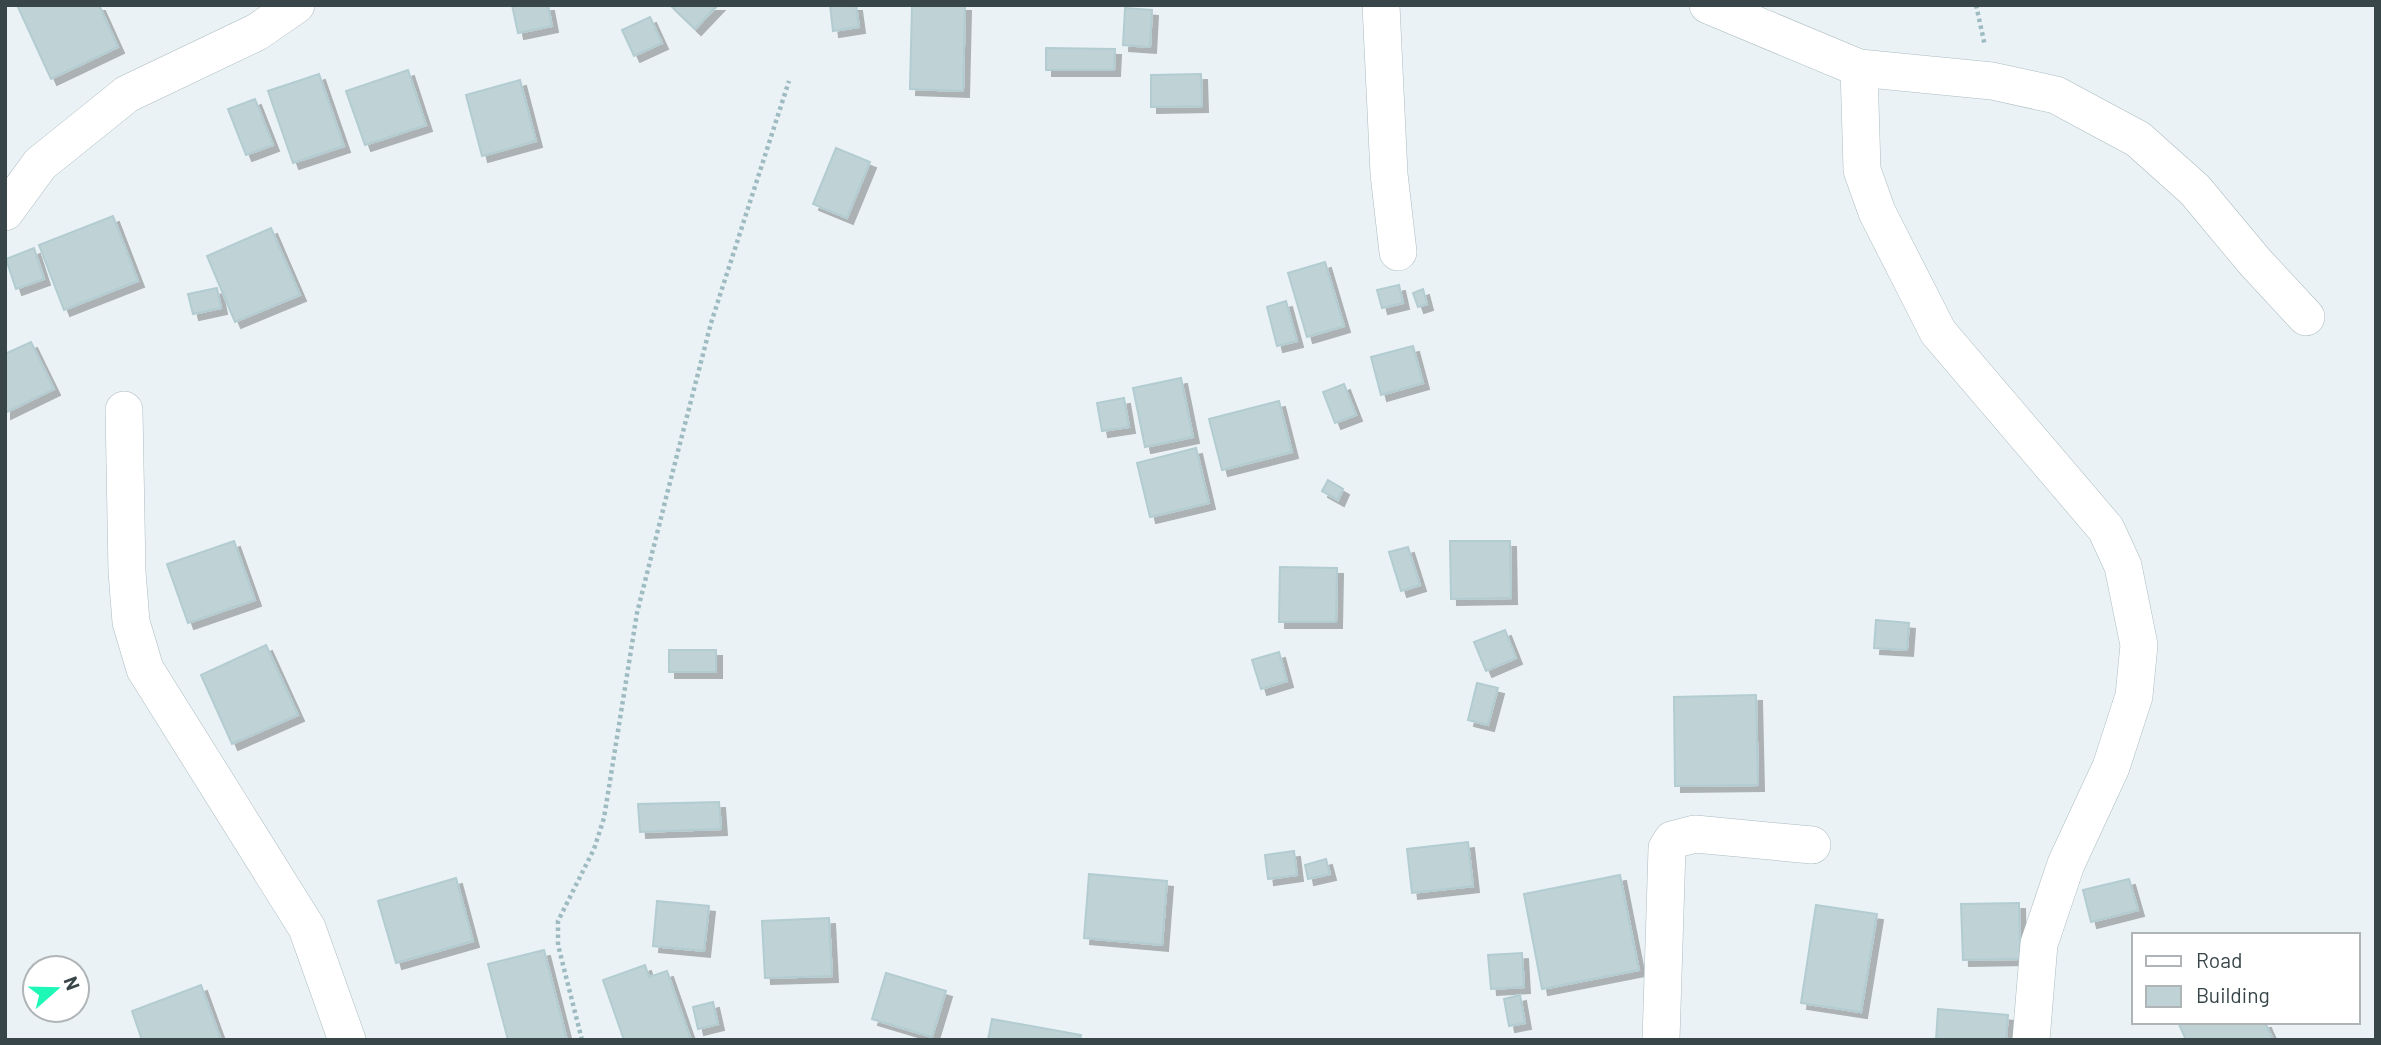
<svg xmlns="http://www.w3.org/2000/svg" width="2381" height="1045" viewBox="0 0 2381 1045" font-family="Barlow,sans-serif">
<defs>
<filter id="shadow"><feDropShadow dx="6" dy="6" stdDeviation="0" flood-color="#0004"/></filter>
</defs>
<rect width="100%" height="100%" fill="#eaf2f5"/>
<g fill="#bfd3d6" stroke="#b2ccd1" stroke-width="2" filter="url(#shadow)">
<path d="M17,5H99L118,47L51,79Z"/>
<path d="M512,5H548L552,26L518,33Z"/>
<path d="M670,5H718L695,29Z"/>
<path d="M830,5H856L859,27L833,31Z"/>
<path d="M912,5H965L963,91L910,89Z"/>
<path d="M1125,8L1152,10L1150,47L1123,45Z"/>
<path d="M650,17L662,43L634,56L622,30Z"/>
<path d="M1046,48L1115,49L1114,70H1046Z"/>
<path d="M408,70L426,125L365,145L346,91Z"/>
<path d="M319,74L344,146L293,163L268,91Z"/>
<path d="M1201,74L1202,106L1151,107V75Z"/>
<path d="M520,80L536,141L482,156L466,95Z"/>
<path d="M255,99L273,145L246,155L228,109Z"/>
<path d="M836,148L870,162L847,218L813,204Z"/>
<path d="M113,216L138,281L64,310L39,245Z"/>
<path d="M271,228L300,295L235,322L207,256Z"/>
<path d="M34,248L44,279L16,289L6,259Z"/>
<path d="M1325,262L1344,326L1307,337L1288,273Z"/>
<path d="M1399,285L1403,303L1382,308L1377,290Z"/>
<path d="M217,288L221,308L193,314L188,294Z"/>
<path d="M1423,289L1427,304L1418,307L1413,293Z"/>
<path d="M1286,301L1297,341L1277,346L1267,307Z"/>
<path d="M31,342L54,389L5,413V354Z"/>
<path d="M1413,346L1423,383L1381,395L1371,357Z"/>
<path d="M1181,378L1193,437L1145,447L1133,388Z"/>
<path d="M1344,384L1356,415L1335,423L1323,392Z"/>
<path d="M1124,398L1129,427L1102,431L1097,403Z"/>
<path d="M1279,401L1292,452L1222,470L1209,419Z"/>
<path d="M1196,448L1209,503L1150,517L1137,463Z"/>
<path d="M1328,480L1343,489L1338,500L1322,491Z"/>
<path d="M234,541L255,600L188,623L167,564Z"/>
<path d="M1450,541H1510L1511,598L1451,599Z"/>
<path d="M1408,547L1420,585L1401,591L1389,552Z"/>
<path d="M1280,567L1337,568L1336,622H1279Z"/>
<path d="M1876,620L1909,623L1907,650L1874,648Z"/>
<path d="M1505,630L1516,658L1486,671L1474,642Z"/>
<path d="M266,645L298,715L232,744L201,675Z"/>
<rect x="669" y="650" width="47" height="22"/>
<path d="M1279,652L1287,681L1261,689L1252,660Z"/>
<path d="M1477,683L1498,688L1488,725L1468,720Z"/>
<path d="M1756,695L1758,785L1675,786L1674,697Z"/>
<path d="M719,802L721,829L640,832L638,804Z"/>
<path d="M1468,842L1473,886L1412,893L1407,849Z"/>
<path d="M1294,851L1297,875L1268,879L1265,855Z"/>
<path d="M1326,859L1330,874L1308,879L1305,865Z"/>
<path d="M1089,874L1167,881L1162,945L1084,938Z"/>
<path d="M1620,875L1639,970L1542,989L1524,894Z"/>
<path d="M456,878L473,941L396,963L378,901Z"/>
<path d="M2129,879L2138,910L2091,922L2083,890Z"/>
<path d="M657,901L709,906L704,951L653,946Z"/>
<path d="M2019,903L2020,959L1963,960L1961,904Z"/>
<path d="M1816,905L1877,914L1861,1012L1801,1003Z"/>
<path d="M829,918L832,976L765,978L762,921Z"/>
<path d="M544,950L567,1040H508L488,964Z"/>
<path d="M1522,953L1524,987L1491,989L1488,955Z"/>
<path d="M645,965L649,977L667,971L691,1040H624L603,980Z"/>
<path d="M886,973L946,991L932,1037L872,1019Z"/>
<path d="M201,985L221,1040H142L132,1011Z"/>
<path d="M1520,995L1525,1023L1509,1026L1504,999Z"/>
<path d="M713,1002L718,1024L698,1029L693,1007Z"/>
<path d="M1938,1009L2008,1015L2006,1040H1936Z"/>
<path d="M992,1019L1081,1035L1080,1040H988Z"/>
<path d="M2178,1022H2265L2273,1040H2186Z"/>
</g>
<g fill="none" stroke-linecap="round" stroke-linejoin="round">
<defs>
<g id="minor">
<path d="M1381,5L1389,174L1398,252"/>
<path d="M1708,5L1859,68L1992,81L2056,95L2095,116L2138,139L2195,190L2255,262L2306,317"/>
<path d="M1859,68L1862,170L1877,212L1938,332L2106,529L2123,566L2139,645L2134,696L2111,767L2066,864L2039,944L2031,1040"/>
<path d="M5,212L40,164L127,94L257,32L296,5"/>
<path d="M124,410L127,572L131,622L145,669L307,928L347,1040"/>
<path d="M1661,1040L1667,848L1672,840L1695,834L1812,845"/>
</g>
</defs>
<use href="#minor" stroke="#acbcc0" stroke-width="38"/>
<g stroke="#9ebbc2" stroke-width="4.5" stroke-dasharray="3.5 3.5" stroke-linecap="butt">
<path d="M1976,5L1985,46"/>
<path d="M582,1040L558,945V921L594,849L604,818L637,613L667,494L711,323L789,81"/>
</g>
<use href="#minor" stroke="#fff" stroke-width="37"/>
</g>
<rect width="2381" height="1045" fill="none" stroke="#384649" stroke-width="14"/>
<rect x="2132" y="933" width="228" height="91" fill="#ffffff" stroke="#afb5b6" stroke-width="2"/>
<rect x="2146" y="956" width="35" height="10" fill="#ffffff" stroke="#afb5b6" stroke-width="2"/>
<text x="2196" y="968" font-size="21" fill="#384649">Road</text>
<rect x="2146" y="986" width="35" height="21" fill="#bfd3d6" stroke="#afb5b6" stroke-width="2"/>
<text x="2196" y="1003" font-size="21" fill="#384649">Building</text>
<g transform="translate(56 989) rotate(70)"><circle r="33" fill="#ffffff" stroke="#afb5b6" stroke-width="2"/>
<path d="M0-5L12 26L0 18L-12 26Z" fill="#1df8b7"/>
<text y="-10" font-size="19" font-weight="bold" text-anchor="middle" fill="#384649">N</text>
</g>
</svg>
